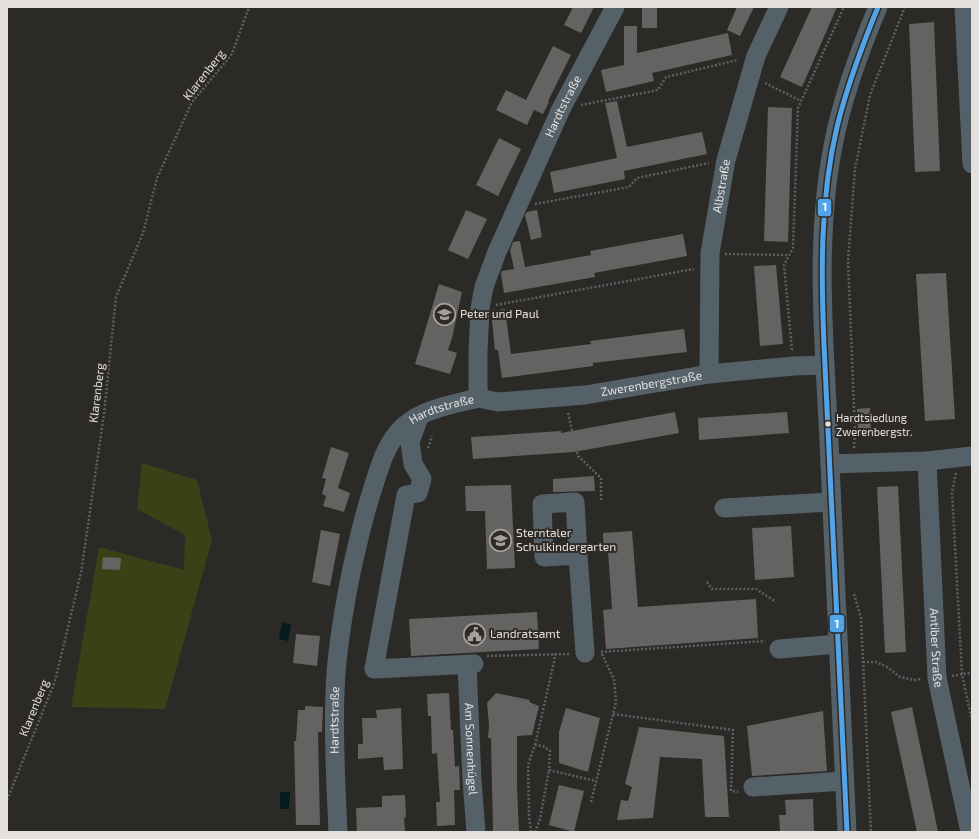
<svg xmlns="http://www.w3.org/2000/svg" width="979" height="839" viewBox="0 0 979 839" font-family="'Exo 2',sans-serif">
<rect width="100%" height="100%" fill="#2c2a27"/>
<path fill="#3c4016" d="M142,463L197,480L212,540L165,709L71,707L99,547L184,570L185,535L137,509Z"/>
<g fill="#051b1f">
<path d="M282,622L291,624L288,641L279,639Z"/>
<path d="M280,792H290L289,809H280Z"/>
</g>
<g fill="#656361">
<path d="M573,7H594L581,33L564,25Z"/>
<rect x="642" y="7" width="15" height="21"/>
<path d="M737,7H754L740,36L727,30Z"/>
<path d="M812,7H837L802,87L780,77Z"/>
<path d="M934,22L940,171L915,172L909,24Z"/>
<path d="M624,26H637V53L728,33L732,55L652,73L654,81L606,92L601,70L624,65Z"/>
<path d="M553,46L571,55L548,101L549,102L543,114L534,110L527,125L496,110L506,90L526,100Z"/>
<path d="M617,101L627,147L702,132L707,154L624,171L625,179L554,193L550,172L617,158L605,103Z"/>
<path d="M768,107L792,108L788,242L764,241Z"/>
<path d="M499,138L521,149L498,196L476,185Z"/>
<path d="M466,210L487,219L468,259L448,250Z"/>
<path d="M537,210L542,237L531,240L525,215L527,212Z"/>
<path d="M683,234L687,256L594,273L595,277L504,293L501,274L502,271L514,269L510,250L513,242L520,241L525,267L591,255L590,251Z"/>
<path d="M776,265L783,344L760,346L754,266Z"/>
<path d="M946,273L955,419L925,421L916,274Z"/>
<path d="M439,284L462,292L452,338L448,350L457,353L450,374L415,364Z"/>
<path d="M505,309L511,354L591,344L590,341L684,329L687,352L593,363V366L502,378L498,350H495L491,311Z"/>
<path d="M870,408L871,431H858L857,409Z"/>
<path d="M675,412L679,433L574,452L473,459L471,437L561,431V433Z"/>
<path d="M787,412L789,433L699,440L698,418Z"/>
<path d="M331,447L349,453L338,488L350,493L344,512L323,506L326,496L322,494L326,479L322,478Z"/>
<path d="M594,476L595,491L553,492V479Z"/>
<path d="M511,485L515,568L487,569L485,511H466L465,486Z"/>
<path d="M898,486L906,652L885,653L877,487Z"/>
<path d="M791,526L794,577L755,580L752,528Z"/>
<path d="M321,530L340,534L330,586L312,582Z"/>
<path d="M632,531L638,607L756,599L758,638L606,649L603,610L612,609L608,551L604,552L603,533Z"/>
<path d="M103,557L121,558L120,570L102,569Z"/>
<path d="M537,612L539,649L411,656L409,619Z"/>
<path d="M296,634L320,636L317,666L293,663Z"/>
<path d="M449,693L451,730H453L455,767L459,766L460,790H454L455,825L437,826L436,802H440L437,753L432,754L431,716H428L427,694Z"/>
<path d="M496,693L530,700L529,702L539,706L532,735L517,736V788L519,832H493L491,738H488L489,725L487,703Z"/>
<path d="M305,706L323,707L322,732H318L320,825H296L294,741H296L298,710H305Z"/>
<path d="M912,707L935,817L938,832H917L891,712Z"/>
<path d="M401,708L403,769L384,770L383,757L358,759V744H363L362,718H377L376,710Z"/>
<path d="M566,708L600,718L588,772L559,763V732Z"/>
<path d="M823,711L827,771L752,776L747,726Z"/>
<path d="M639,727L724,736L729,817H705L702,759L660,757L653,818L617,820L621,800L628,801L632,787L625,784Z"/>
<path d="M559,785L584,791L574,832L549,825Z"/>
<path d="M405,795L406,817L404,818L405,832H357L356,808L382,807V796Z"/>
<path d="M813,799L814,832H780L779,815H786L785,800Z"/>
</g>
<g fill="none" stroke-linecap="round" stroke-linejoin="round">
<g stroke="#5c6164" stroke-width="2.5" stroke-dasharray="2 2" stroke-linecap="butt">
<path d="M765,83L801,101"/>
<path d="M581,105L658,90L666,77L738,60"/>
<path d="M535,204L629,187L637,178L709,163"/>
<path d="M725,254L789,255"/>
<path d="M496,305L694,269"/>
<path d="M792,350L784,265L793,248L798,108L844,7"/>
<path d="M568,413L578,456L601,478V500"/>
<path d="M428,448L432,436"/>
<path d="M854,448L855,432L848,260L855,169L870,95L905,7"/>
<path d="M956,473L952,492L962,674L972,721"/>
<path d="M707,582L712,589H756L776,602"/>
<path d="M854,594L861,618L871,832"/>
<path d="M601,652L765,641"/>
<path d="M487,656L570,654"/>
<path d="M863,662H876L887,667L900,677L914,680L921,679"/>
<path d="M952,676L968,673L972,675"/>
<path d="M613,714L733,730L731,791L738,792"/>
<path d="M535,745L554,662L555,654"/>
<path d="M7,800L55,681L81,573L104,414L116,297L143,233L157,178L192,102L232,54L249,7"/>
<path d="M591,802L616,702L614,679L602,654"/>
<path d="M531,832L529,816L528,765L535,745L543,746L550,751L549,770L596,781"/>
<path d="M535,832L540,819L549,770"/>
</g>
<g stroke="#556169" stroke-width="19">
<path d="M964,7L972,164"/>
<path id="s1" d="M709,374L710,253L726,160L756,56L779,7"/>
<path id="s2" d="M478,398L498,402L585,395L709,374L794,366L825,365"/>
<path d="M419,417L410,442L413,464L422,479L418,493L406,495L374,669L474,664"/>
<path id="s3" d="M927,461L937,678L970,832"/>
<path d="M830,464L927,461L972,456"/>
<path d="M724,508L831,502"/>
<path d="M578,555L544,557L542,504L575,502L578,555L585,653"/>
<path d="M779,649L838,644"/>
<path id="s4" d="M467,665L472,780L476,832"/>
<path d="M753,787L844,781"/>
<path id="s5" d="M338,832C336,786 333,739 335,693C336,653 343,613 351,573C357,546 363,518 372,491C379,469 385,444 403,427C422,409 454,404 478,398V352L480,308L484,287L497,252L561,109L615,7"/>
<path d="M847,832C841,709 835,586 830,464C826,360 813,249 833,146C842,98 859,52 878,7"/>
</g>
<defs>
<path id="bus-1" d="M847,832L824,345C821,272 820,199 837,127C847,86 862,46 878,7"/>
</defs>
<use href="#bus-1" stroke="#2e2a25" stroke-width="8"/>
<use href="#bus-1" stroke="#53a3e8" stroke-width="5"/>
</g>
<defs>
<symbol id="school-ring" viewBox="-11 -11 22 22"><circle r="9.5" fill="#2e2a25" stroke="#a3a09d" stroke-width="1.5"/><path d="M0-5L7-2L0 1L-7-2ZM-4 1L0 2.5L4 1V4Q0 6-4 4Z" fill="#a3a09d"/></symbol>
<symbol id="civic-ring" viewBox="-11 -11 22 22"><circle r="9.5" fill="#2e2a25" stroke="#a3a09d" stroke-width="1.5"/><path d="M-.6-6.5H3V-4.5H.6V-3L4-1V1h2V6H-6V1h2V-1L-.6-3ZM-1.2 2.5V6h2.4V2.5Z" fill="#a3a09d"/></symbol>
</defs>
<g fill-rule="evenodd">
<use href="#school-ring" x="432" y="302" width="25" height="25"/>
<use href="#school-ring" x="488" y="528" width="25" height="25"/>
<use href="#civic-ring" x="462" y="622" width="25" height="25"/>
</g>
<circle fill="#e3e0dd" stroke="#2e2a25" stroke-width="1.5" cx="828" cy="424" r="3.5"/>
<g text-anchor="middle" stroke-width="4" stroke-linejoin="round" paint-order="stroke">
<g font-size="11" fill="#e3e0dd" stroke="#2e2a25" text-anchor="start">
<text x="836" y="422">Hardtsiedlung<tspan x="836" dy="14">Zwerenbergstr.</tspan></text>
</g>
<g font-size="12" fill="#e3e0dd" stroke="#2e2a25">
<text transform="translate(204 75) rotate(-52)" y="4">Klarenberg</text>
<text dy="4" stroke="none"><textPath href="#s5" startOffset="807">Hardtstraße</textPath></text>
<text dy="4" stroke="none"><textPath href="#s1" startOffset="189">Albstraße</textPath></text>
<text dy="4" stroke="none"><textPath href="#s2" startOffset="175">Zwerenbergstraße</textPath></text>
<text transform="translate(97 393) rotate(-83)" y="4">Klarenberg</text>
<text dy="4" stroke="none"><textPath href="#s5" startOffset="460">Hardtstraße</textPath></text>
<text dy="4" stroke="none"><textPath href="#s3" startOffset="187">Antiber Straße</textPath></text>
<text transform="translate(34 708) rotate(-68)" y="4">Klarenberg</text>
<text dy="4" stroke="none"><textPath href="#s5" startOffset="112">Hardtstraße</textPath></text>
<text dy="4" stroke="none"><textPath href="#s4" startOffset="84">Am Sonnenhügel</textPath></text>
</g>
<g font-size="12" fill="#e3e0dd" stroke="#2e2a25" text-anchor="start">
<text x="460" y="318">Peter und Paul</text>
<text x="516" y="537">Sterntaler<tspan x="516" dy="14">Schulkindergarten</tspan></text>
<text x="490" y="638">Landratsamt</text>
</g>
</g>
<g stroke="#2e2a25" stroke-width="1.5">
<rect x="817" y="198" width="15" height="19" rx="4" fill="#53a3e8"/>
<rect x="829" y="614" width="16" height="19" rx="4" fill="#53a3e8"/>
</g>
<g font-size="11" text-anchor="middle" font-weight="bold" fill="#fff">
<text x="825" y="211">1</text>
<text x="837" y="628">1</text>
</g>
<rect width="979" height="839" fill="none" stroke="#e3e0dd" stroke-width="16"/>
</svg>
